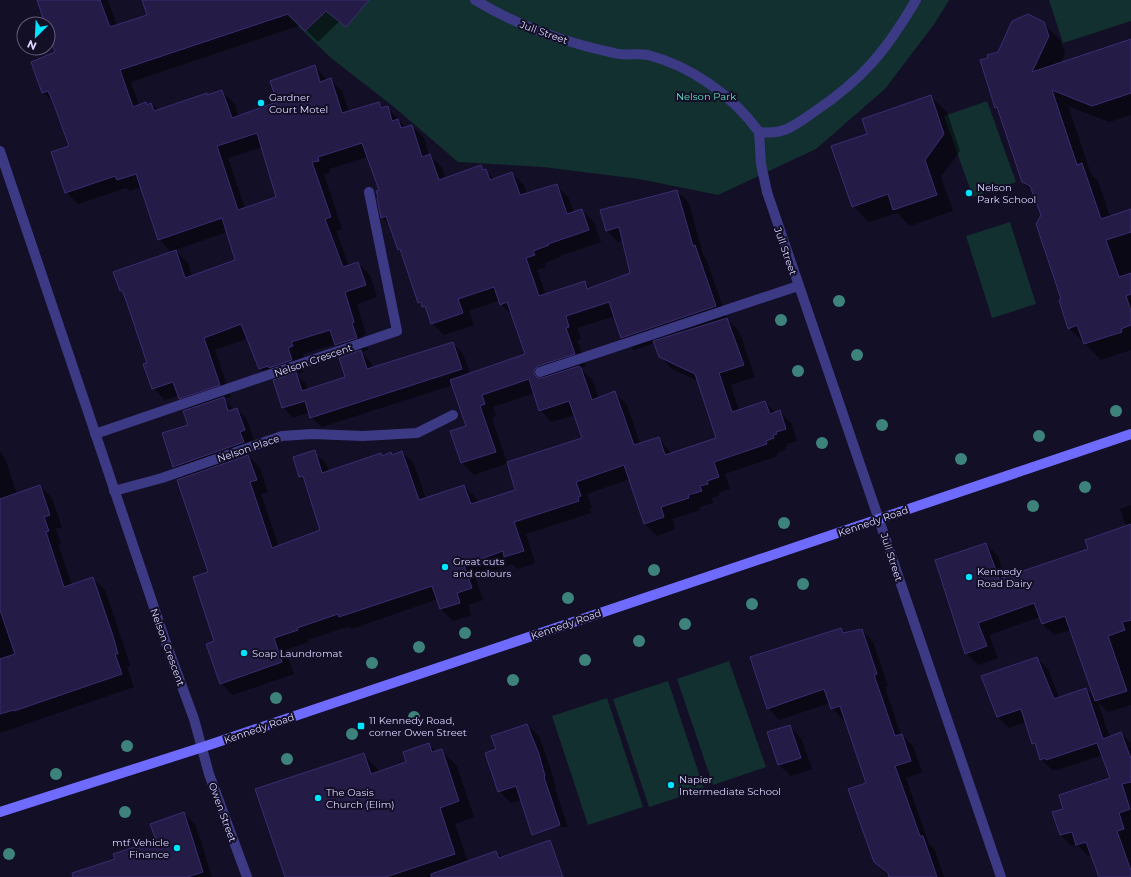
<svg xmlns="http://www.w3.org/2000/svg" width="1131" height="877" viewBox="0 0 1131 877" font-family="Montserrat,sans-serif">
<rect width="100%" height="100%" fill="#130f26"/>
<g fill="#12302f">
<path d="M271,0H949L935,23L885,89L816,149L718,195L639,179L543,167L458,162L394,107L331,58Z"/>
<path d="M1049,0H1131V21L1063,43Z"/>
<path d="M987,101L1016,182L973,197L944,116Z"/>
<path d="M1010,222L1036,304L992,318L966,236Z"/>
<path d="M729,661L766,767L713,785L677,679Z"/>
<path d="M668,681L704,789L649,807L613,699Z"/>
<path d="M607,698L643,807L588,825L552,716Z"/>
</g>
<g fill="#0007" fill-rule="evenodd">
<path d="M38,0H111L108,1L117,26L148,16L143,0H331L346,15L318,42L301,25L131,82L139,105L145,103L148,105L151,104L158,110L206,94L208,95L222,91L234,103L239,117L278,103L315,67L327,80L330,79L342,91L349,112L378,103L384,108L387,107L406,128L412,126L424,138L429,155L442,167L445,178L481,166L495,180L512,174L524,185L527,194L556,185L568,197L574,213L582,210L594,222L601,242L560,256V257L545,263L546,267L537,270L546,295L584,282L591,289L632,274L623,241L618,242L606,230L677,191L689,203L703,255L706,259L727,319L739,331L755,377L731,385L739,411L765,402L776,413L780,412L792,424L797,441L787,444L788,446L785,447L786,450L777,453L778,456L725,474L730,489L718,493L719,496L712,498L713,503L699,507L700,510L672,519L675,529L657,536L645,524L630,479L587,494L592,508L589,509L591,513L526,534L535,563L517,569L513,564L475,577L483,600L468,605L471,615L453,621L441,609L438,599L352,629L349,626L308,640L309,642L285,650L294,674L233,695L221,683L209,572L185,478L174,467L163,434L189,425L191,409L179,396L165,400L153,388L148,363L125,295L120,290L172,253L159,239L141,187L130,191L126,188L78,204L66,192L70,146L54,103L43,92L56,53L48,24H46ZM262,147L277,198L245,208L228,158ZM368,157L380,191L382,217L390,226L399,250L402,254L419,302L428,311L432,323L444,335L474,325L469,311L500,300L501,304L513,316L527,354L470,374L463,354L453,343L373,369L371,362L361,352L368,350L363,335L366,334L357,304L377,297L370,275L358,263L349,266L336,231L342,229L324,174L330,173L329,169ZM227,232L236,261L192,276L188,263L175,250ZM615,316L622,338L634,350L655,343L660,356L672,369L698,381L717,438L672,454L658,438L640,444L627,405L615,393L599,399L593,381L580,368L586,366L577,340L581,339L577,328ZM248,338L260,368L274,380L283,407L293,418L310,412L311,417L322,427L453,385L467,426L452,431L462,463L474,475L508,463L517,490L478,503L476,498L464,486L426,499L414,464L402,452L393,456L391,453L329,471L326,464L314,452L294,458L300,477L306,482L321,531L279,547L261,494L268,492L260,468L247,454L253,452L249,441L254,440L247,419L237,409L234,410L224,399L231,397L215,350ZM335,344L347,356L346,378L308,390L306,384L296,374L303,372L299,360L304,358L303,354ZM534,393L540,410L552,422L575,415L583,438L507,463L492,418L496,416L493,407Z"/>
<path d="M1043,23L1060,40L1065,53L1060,64L1131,40V115L1109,122L1068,106L1091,174L1098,181L1110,217L1131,223V350L1101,360L1069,328L1042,216L1034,193L1022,182L999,111L995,107L989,59Z"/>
<path d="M930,96L947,112L960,151L941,177L953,211L910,226L897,213L869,222L853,206L868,135Z"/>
<path d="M0,451L5,458L17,494L40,486L52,498L62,527L56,529L61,543L58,544L72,585L93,578L105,590L125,649L130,666L127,667L134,687L0,733Z"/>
<path d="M1131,505V705L1108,712L1098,702L1110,738L1121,734L1131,743V877H1100L1092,854L1088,856L1077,844L1071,846L1061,835L1065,809L1111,779L1102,755L1058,770H1052L1041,759L1037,747L1033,743L1026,722L1009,728L998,717L983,677L1037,658L1048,669L1059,698L1086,689L1095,698L1071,630L1054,635L1042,624L1040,617L989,635L998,658L978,665L966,653L986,544L998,556L1005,578L1089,549L1126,527L1120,509Z"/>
<path d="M841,629L846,633L862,630L873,642L888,686L885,687L901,735L913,746L922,772L906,778L929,844L934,848L944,877H890L875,862L867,784L846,719L843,720L832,708L830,703L779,720L768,708Z"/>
<path d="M527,725L539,736L550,767L556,788H555L568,827L538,825L521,800L511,803L499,791L497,750Z"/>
<path d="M789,726L801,738L812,769L791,776L779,765L769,733Z"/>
<path d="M428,744L436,752L441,750L457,766L474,817L455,824L468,862L496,852L527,877H286L363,754L380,772L408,762Z"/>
<path d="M184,813L196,826L212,877H83L157,840Z"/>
</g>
<g fill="#241b47" stroke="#3b2d73" fill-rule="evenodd">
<path d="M37,0H100L110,27L147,15L142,0H369L346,27L326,11L305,31L288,14L120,70L133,107L146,102L147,105L151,103L154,111L207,93V95L222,90L232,118L277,102L270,81L315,65L320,82L331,78L342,113L379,102L381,108L388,106L392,121L398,119L401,128L412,125L422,157L430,154L439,180L481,165L483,170L486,169L490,180L512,172L520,195L557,184L567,214L582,209L589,230L548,244L549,245L533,251L535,255L526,258L539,296L585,281L587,289L630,273L619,227L606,231L600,210L677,190L693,246L695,245L716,306L621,338L609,302L566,316L569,327L566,328L575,354L538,366L534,370V374L538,378H542L579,366L581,368L592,400L615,391L634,445L659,437L665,455L716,438L695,374L659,357L653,341L727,318L744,365L719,373L732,412L765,401L770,414L780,410L786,429L776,432L777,434L773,435L774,438L766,441L767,444L714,462L719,477L707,481L708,484L700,486L702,491L688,495L689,498L661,507L664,517L644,524L624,465L576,482L581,496L578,497L579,501L514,522L524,551L504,557L503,551L464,565L472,588L457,593L460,603L440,609L432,586L339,617L338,614L297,628L298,630L274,638L282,662L220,684L206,644L214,641L193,577L208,572L177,480L248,455L257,480L250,482L272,548L320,530L303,476L299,477L293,457L315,450L322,473L381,453L382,456L391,452L392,455L402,451L419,500L464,485L471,504L515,490L507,462L582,438L569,401L539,411L529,379L482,395L485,404L480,406L496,452L461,463L450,431L466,426L450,380L525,354L507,302L500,305L494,287L458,299L463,313L431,324L425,306L422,307L421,302L418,303L400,249L398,250L386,216L381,218L377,198L378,197L376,191L379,190L362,143L318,157L319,161L312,162L331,217L325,219L343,267L358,262L366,285L345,292L354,322L352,323L357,338L335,345L330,330L291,342L293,346L288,348L292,360L269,368L268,366L259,369L241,324L204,338L220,385L179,399L173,382L152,389L143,364L147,363L127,303L122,290L120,291L113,272L176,250L185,278L235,260L222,218L158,240L136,174L117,180L115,176L65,193L51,152L69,146L53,102L48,91L42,93L31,62L55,52L48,32V24H45ZM257,133L276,197L238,210L217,146Z"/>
<path d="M1028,14L1044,22L1049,36L1032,72L1131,39V93L1092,106L1052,90L1077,165L1082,163L1101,219L1131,209V232L1106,240L1119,277L1131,273V294L1126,296L1131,311V325L1121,329L1122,332L1084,344L1077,325L1068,329L1059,300L1061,299L1036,224L1041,215L1030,186L1022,182L997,107L995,108L980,60L988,58L987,55L998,52L1012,21Z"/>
<path d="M931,95L944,134L925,160L937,195L893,210L888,194L852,207L831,146L867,134L862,119Z"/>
<path d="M453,342L462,369L310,418L305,401L282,408L273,380L296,372L302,391L345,377L339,358L361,350L367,369Z"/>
<path d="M224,397L228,411L237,408L245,430L240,432L244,442L173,467L162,433L188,425L183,411Z"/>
<path d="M40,485L50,515L44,517L49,531L46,532L64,587L93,577L113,636L118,654H115L122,674L14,711V710L0,714V659L15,654L0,610V499Z"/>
<path d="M1131,524V620L1122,622L1125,630L1108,636L1127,691L1095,701L1065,616L1042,624L1034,603L978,623L987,646L965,654L935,560L986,543L999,579L1088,549L1085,540Z"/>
<path d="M841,628L843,633L862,629L877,674L874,675L895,736L902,734L911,761L895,766L920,836H923L937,877H889L888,873L874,862L848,789L866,783L840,706L831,709L824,689L767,709L750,657Z"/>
<path d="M1037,657L1054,699L1086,688L1103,739L1121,732L1131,759V782L1122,784L1130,809L1119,813L1124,829L1117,831L1131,871V877H1099L1086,842L1076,845L1072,832L1060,835L1052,812L1063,809L1059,795L1110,778L1097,743L1046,760L1045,758L1040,760L1035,743L1032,744L1021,709L997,717L981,676Z"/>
<path d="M527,724L539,754L545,776L544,777L560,825L532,835L516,786L498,792L485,753L496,749L491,736Z"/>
<path d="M790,725L801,758L778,765L767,732Z"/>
<path d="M429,743L432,752L442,749L459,801L440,808L455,854L386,877H285L255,789L364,753L371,774L406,762L403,752Z"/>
<path d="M184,812L203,872L187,877H73L72,873L115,859L113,854L156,840L150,824Z"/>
<path d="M550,840L563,877H431V874L496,851L499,858Z"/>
</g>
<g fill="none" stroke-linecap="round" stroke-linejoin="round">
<g stroke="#3d3a85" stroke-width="10">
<path d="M475,0C518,26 566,43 614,53C625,56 637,53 648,55C691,66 733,96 759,132"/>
<path d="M759,132C784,135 794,126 814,112C863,79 886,51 916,0"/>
<path d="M759,132L761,164L767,192"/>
<path d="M540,372L798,286"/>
<path d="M95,434L397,331L369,192"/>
<path d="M114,491L162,478L282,436L312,434L363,436L417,433L453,415"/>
</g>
<g stroke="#3d3a85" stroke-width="10">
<path d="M0,151L166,643L194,719L209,774L247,877"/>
<path d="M767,192L1001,877"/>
</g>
<path stroke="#6f6bff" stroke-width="10" d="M0,812L203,747L1131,434"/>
</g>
<g fill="#3d827b">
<circle cx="839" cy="301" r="6"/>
<circle cx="781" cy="320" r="6"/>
<circle cx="857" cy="355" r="6"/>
<circle cx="798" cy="371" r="6"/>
<circle cx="1116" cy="411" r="6"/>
<circle cx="882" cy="425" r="6"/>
<circle cx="1039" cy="436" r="6"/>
<circle cx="822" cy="443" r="6"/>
<circle cx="961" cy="459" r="6"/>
<circle cx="1085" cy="487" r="6"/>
<circle cx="1033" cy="506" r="6"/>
<circle cx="784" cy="523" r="6"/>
<circle cx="654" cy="570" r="6"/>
<circle cx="803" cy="584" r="6"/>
<circle cx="568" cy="598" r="6"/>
<circle cx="752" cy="604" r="6"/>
<circle cx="685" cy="624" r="6"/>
<circle cx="465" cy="633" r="6"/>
<circle cx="639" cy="641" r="6"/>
<circle cx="419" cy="647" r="6"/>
<circle cx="585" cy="660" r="6"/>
<circle cx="372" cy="663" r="6"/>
<circle cx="513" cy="680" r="6"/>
<circle cx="276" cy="698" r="6"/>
<circle cx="414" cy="717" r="6"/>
<circle cx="352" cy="734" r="6"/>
<circle cx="127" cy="746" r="6"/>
<circle cx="287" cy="759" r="6"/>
<circle cx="56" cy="774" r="6"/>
<circle cx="125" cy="812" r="6"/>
<circle cx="9" cy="854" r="6"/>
</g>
<g fill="#00e5ff" stroke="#130f26" stroke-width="1.5">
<circle cx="261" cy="103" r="4"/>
<circle cx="969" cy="193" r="4"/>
<circle cx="445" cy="567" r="4"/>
<circle cx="969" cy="577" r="4"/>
<circle cx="244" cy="653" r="4"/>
<rect x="357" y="722" width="8" height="8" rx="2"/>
<circle cx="671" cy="785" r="4"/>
<circle cx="318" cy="798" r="4"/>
<circle cx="177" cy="848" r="4"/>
</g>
<g text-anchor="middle" stroke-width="4" stroke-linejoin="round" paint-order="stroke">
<g font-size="10" fill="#d9d4ff" stroke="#130f26">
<text transform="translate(544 32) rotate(20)" y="4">Jull Street</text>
<text transform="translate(786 251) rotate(71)" y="4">Jull Street</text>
<text transform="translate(313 360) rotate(-19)" y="4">Nelson Crescent</text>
<text transform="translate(248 448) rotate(-19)" y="4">Nelson Place</text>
<text transform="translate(873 521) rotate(-19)" y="4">Kennedy Road</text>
<text transform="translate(892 557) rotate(72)" y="4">Jull Street</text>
<text transform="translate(566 624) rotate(-19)" y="4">Kennedy Road</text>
<text transform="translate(168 647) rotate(70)" y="4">Nelson Crescent</text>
<text transform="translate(259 728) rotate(-19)" y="4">Kennedy Road</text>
<text transform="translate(223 812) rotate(70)" y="4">Owen Street</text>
</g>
<g font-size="10" fill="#5fe0c0" stroke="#130f26">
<text x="706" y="100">Nelson Park</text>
</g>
<g font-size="10" fill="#d9d4ff" stroke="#130f26" text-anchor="start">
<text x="269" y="101">Gardner<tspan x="269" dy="12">Court Motel</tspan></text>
<text x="977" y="191">Nelson<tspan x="977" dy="12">Park School</tspan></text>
<text x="453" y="565">Great cuts<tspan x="453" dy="12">and colours</tspan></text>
<text x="977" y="575">Kennedy<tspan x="977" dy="12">Road Dairy</tspan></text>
<text x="252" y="657">Soap Laundromat</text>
<text x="369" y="724">11 Kennedy Road,<tspan x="369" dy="12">corner Owen Street</tspan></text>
<text x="679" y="783">Napier<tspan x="679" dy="12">Intermediate School</tspan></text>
<text x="326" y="796">The Oasis<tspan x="326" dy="12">Church (Elim)</tspan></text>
<text x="169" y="846" text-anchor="end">mtf Vehicle<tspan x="169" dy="12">Finance</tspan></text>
</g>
</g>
<g transform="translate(36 36) rotate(204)"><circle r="19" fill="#130f26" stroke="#625e7d"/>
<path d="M0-3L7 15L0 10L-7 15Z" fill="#00e5ff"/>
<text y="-6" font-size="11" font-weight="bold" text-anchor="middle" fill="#d9d4ff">N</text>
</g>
</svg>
